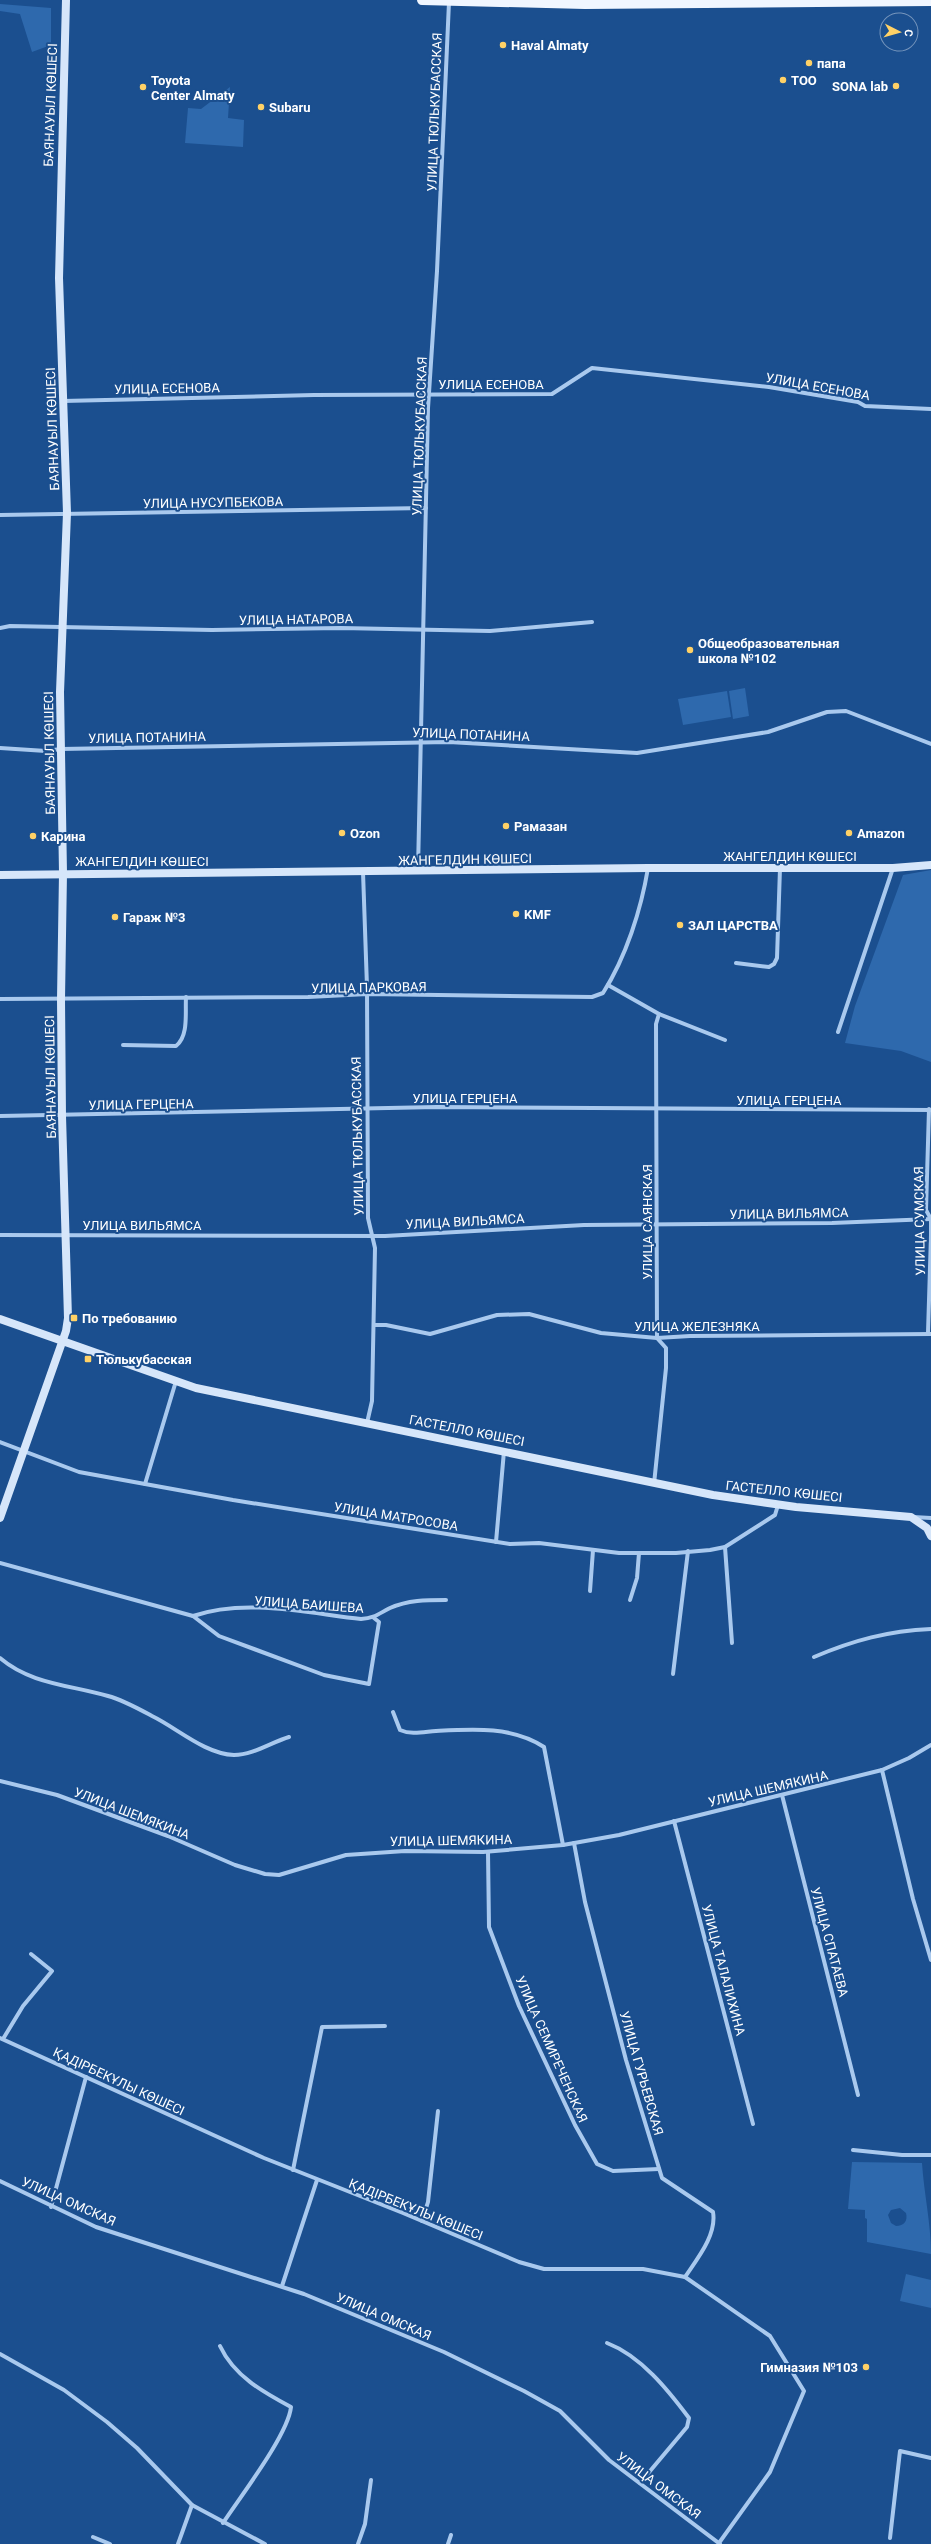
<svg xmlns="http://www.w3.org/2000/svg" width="931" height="2544" viewBox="0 0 931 2544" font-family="Roboto,sans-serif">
<rect width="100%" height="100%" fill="#1b4f8f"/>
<g fill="#2e69ad" fill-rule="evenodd">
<path d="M0,4L51,8V45L32,52L20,14L0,11Z"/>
<path d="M230,87L228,118L244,120L243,147L185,143L188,108L201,109Z"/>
<path d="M745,688L749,716L733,719L729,691Z"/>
<path d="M727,691L731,717L683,725L678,699Z"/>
<path d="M931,870V1062L901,1051L845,1043L855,1006L903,875Z"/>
<path d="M852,2162L922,2163C924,2194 931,2223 931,2254L867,2242V2219L865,2218V2210L848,2209ZM900,2208L906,2213C908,2221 904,2226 896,2226L891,2223L888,2215L891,2210Z"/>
<path d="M906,2274L931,2280V2308L900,2301Z"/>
</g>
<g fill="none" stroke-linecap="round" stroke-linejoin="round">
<g stroke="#a9c9ee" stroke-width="4">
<path d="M63,401L314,395L552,394L592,368L769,387L858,402L865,406L931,409"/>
<path d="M0,515L426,508"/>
<path d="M0,628L10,626L212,630L341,628L490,631L592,622"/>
<path d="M0,748L46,751L61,749L449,742L637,753L768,732L827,712L846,711L931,744"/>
<path d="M418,870L428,408L437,271L449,2"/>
<path d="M363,872L367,987L368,1218L375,1248L372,1401L367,1423"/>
<path d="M736,963L769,967L774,964L777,958L780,868"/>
<path d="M608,985L659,1014L656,1024L657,1338L666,1348V1368L654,1484"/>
<path d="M0,999L308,997L367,994L592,997L603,993C626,957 641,910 648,868"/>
<path d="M659,1014L725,1040"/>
<path d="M838,1032L893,868"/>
<path d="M123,1045L176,1046C189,1036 185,1012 186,997"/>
<path d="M0,1116L437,1107L931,1110"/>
<path d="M0,1235L385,1236L584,1225L832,1223L931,1219"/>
<path d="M374,1325H386L430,1334L497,1315L529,1314L601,1333L657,1338L690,1336L931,1334"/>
<path d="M928,1333L931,1235V1219L926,1210L929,1109"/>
<path d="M0,1442L79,1472L233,1500L510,1544L539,1543L619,1553H676L710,1550L725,1547L775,1515L778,1505"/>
<path d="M145,1484L176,1381"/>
<path d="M913,1517L931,1518"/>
<path d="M496,1542L504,1451"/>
<path d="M725,1547L732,1643"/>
<path d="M0,1563L193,1616L219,1636L324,1675L369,1684L379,1622L374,1618"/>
<path d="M590,1591L593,1550"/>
<path d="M630,1600L637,1578L639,1553"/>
<path d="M193,1616C245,1598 307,1613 361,1619C375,1618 378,1614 390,1608C408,1600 426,1600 446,1600"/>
<path d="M814,1657C854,1640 888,1631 931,1629"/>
<path d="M0,1658C30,1684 70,1685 108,1696C123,1700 139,1709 152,1716C177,1728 205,1754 234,1755C253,1755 272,1742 289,1737"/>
<path d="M673,1674L688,1551"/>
<path d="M393,1712L400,1730C411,1735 423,1732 436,1731C472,1729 512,1726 544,1747L563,1845"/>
<path d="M882,1770L913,1899L931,1960"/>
<path d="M0,1781L57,1795L168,1836L235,1865L265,1874L279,1875L346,1855L405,1851L483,1852L563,1845L619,1835L882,1770L909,1758L931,1745"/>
<path d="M782,1795L858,2095"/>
<path d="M674,1821L753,2124"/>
<path d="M574,1843L585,1902L626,2060L662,2178L713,2212C717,2235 697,2259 685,2277"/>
<path d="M488,1852L489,1927L519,2006L575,2125L597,2164L613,2171L659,2169"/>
<path d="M0,2038L264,2158L403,2213L519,2262L544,2269H643L685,2277L770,2336L804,2391L770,2472L719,2543"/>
<path d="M3,2039L23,2006L52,1971L31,1954"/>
<path d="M853,2150L902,2155H931"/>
<path d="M293,2170L322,2027L385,2026"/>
<path d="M0,2181L96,2227L304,2294L444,2352L524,2391L560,2411L609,2460L720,2544"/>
<path d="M51,2207L86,2077"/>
<path d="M422,2221L428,2202L438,2111"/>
<path d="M282,2286L317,2180"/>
<path d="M607,2343C641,2356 668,2390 689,2418L687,2427L640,2483"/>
<path d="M220,2346C234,2376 263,2392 291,2407C288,2435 240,2497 223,2523"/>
<path d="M0,2354L64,2390L107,2422L137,2448L192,2505L265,2544"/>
<path d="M93,2537L110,2544"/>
<path d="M890,2538L900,2451L931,2458"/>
<path d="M178,2544L192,2505"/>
<path d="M358,2544L365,2524L371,2480"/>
<path d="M448,2544L451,2535"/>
</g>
<g stroke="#d6e6fa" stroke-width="8">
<path d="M0,875L648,868H893L931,865"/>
<path d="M0,1319L196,1388L713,1495L796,1507L911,1517L927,1528L931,1536"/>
<path d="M0,1518L66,1331L68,1318L62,1116L61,999L63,873L60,692L67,513L59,278L66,0"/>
</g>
<path stroke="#f0f6ff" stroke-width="10" d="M422,0L585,4L931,1"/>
</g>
<g fill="#ffd166" stroke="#1b4f8f" stroke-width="1.5">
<circle cx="503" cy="45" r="4"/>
<circle cx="809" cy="63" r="4"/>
<circle cx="783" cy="80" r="4"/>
<circle cx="896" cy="86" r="4"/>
<circle cx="143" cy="87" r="4"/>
<circle cx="261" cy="107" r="4"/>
<circle cx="690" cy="650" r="4"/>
<circle cx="506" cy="826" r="4"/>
<circle cx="342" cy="833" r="4"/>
<circle cx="849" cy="833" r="4"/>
<circle cx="33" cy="836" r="4"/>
<circle cx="516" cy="914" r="4"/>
<circle cx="115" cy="917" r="4"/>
<circle cx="680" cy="925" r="4"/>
<rect x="70" y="1314" width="8" height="8" rx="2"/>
<rect x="84" y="1355" width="8" height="8" rx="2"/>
<circle cx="866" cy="2367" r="4"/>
</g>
<g text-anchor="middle" stroke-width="4" stroke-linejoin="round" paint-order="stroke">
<g font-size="13" font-weight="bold" fill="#fff" stroke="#1b4f8f" text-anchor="start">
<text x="511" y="50">Haval Almaty</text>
<text x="817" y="68">папа</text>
<text x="151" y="85">Toyota<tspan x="151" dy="15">Center Almaty</tspan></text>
<text x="791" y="85">ТОО</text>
<text x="888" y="91" text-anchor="end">SONA lab</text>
<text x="269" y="112">Subaru</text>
<text x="698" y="648">Общеобразовательная<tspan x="698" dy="15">школа №102</tspan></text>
<text x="514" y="831">Рамазан</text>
<text x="350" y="838">Ozon</text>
<text x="857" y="838">Amazon</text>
<text x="41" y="841">Карина</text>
<text x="524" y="919">KMF</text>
<text x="123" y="922">Гараж №3</text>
<text x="688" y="930">ЗАЛ ЦАРСТВА</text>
<text x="82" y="1323">По требованию</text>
<text x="96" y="1364">Тюлькубасская</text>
<text x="858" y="2372" text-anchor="end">Гимназия №103</text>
</g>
<g font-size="13" fill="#fff" stroke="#1b4f8f">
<text transform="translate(50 105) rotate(-88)" y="5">БАЯНАУЫЛ КӨШЕСІ</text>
<text transform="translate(434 112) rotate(-88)" y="5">УЛИЦА ТЮЛЬКУБАССКАЯ</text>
<text x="491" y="389">УЛИЦА ЕСЕНОВА</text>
<text transform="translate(818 386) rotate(10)" y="5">УЛИЦА ЕСЕНОВА</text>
<text transform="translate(167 388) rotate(-1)" y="5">УЛИЦА ЕСЕНОВА</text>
<text transform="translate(52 429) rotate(-92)" y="5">БАЯНАУЫЛ КӨШЕСІ</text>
<text transform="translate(419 436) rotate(-88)" y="5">УЛИЦА ТЮЛЬКУБАССКАЯ</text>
<text transform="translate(213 502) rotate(-1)" y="5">УЛИЦА НУСУПБЕКОВА</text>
<text transform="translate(296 619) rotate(-1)" y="5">УЛИЦА НАТАРОВА</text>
<text transform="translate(471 734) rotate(2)" y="5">УЛИЦА ПОТАНИНА</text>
<text transform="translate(147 737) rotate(-1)" y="5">УЛИЦА ПОТАНИНА</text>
<text transform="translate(49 753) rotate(-91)" y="5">БАЯНАУЫЛ КӨШЕСІ</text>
<text x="790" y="861">ЖАНГЕЛДИН КӨШЕСІ</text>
<text transform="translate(465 859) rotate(-1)" y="5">ЖАНГЕЛДИН КӨШЕСІ</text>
<text x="142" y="866">ЖАНГЕЛДИН КӨШЕСІ</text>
<text transform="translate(369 987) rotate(-1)" y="5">УЛИЦА ПАРКОВАЯ</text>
<text transform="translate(50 1077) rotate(-91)" y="5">БАЯНАУЫЛ КӨШЕСІ</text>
<text x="465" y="1103">УЛИЦА ГЕРЦЕНА</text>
<text x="789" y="1105">УЛИЦА ГЕРЦЕНА</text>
<text transform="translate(141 1104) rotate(-1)" y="5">УЛИЦА ГЕРЦЕНА</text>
<text transform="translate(357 1136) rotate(-91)" y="5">УЛИЦА ТЮЛЬКУБАССКАЯ</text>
<text transform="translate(789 1213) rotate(-1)" y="5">УЛИЦА ВИЛЬЯМСА</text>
<text transform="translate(465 1221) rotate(-3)" y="5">УЛИЦА ВИЛЬЯМСА</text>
<text transform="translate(919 1221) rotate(-91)" y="5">УЛИЦА СУМСКАЯ</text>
<text transform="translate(647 1222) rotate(-90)" y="5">УЛИЦА САЯНСКАЯ</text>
<text x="142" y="1230">УЛИЦА ВИЛЬЯМСА</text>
<text x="697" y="1331">УЛИЦА ЖЕЛЕЗНЯКА</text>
<text transform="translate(467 1430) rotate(11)" y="5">ГАСТЕЛЛО КӨШЕСІ</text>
<text transform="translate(784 1491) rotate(6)" y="5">ГАСТЕЛЛО КӨШЕСІ</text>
<text transform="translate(396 1516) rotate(9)" y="5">УЛИЦА МАТРОСОВА</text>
<text transform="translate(309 1604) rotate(4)" y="5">УЛИЦА БАИШЕВА</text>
<text transform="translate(768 1788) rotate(-13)" y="5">УЛИЦА ШЕМЯКИНА</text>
<text transform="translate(132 1813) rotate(21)" y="5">УЛИЦА ШЕМЯКИНА</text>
<text transform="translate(451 1840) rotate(-1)" y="5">УЛИЦА ШЕМЯКИНА</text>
<text transform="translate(830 1942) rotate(75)" y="5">УЛИЦА СПАТАЕВА</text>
<text transform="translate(724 1970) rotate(75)" y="5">УЛИЦА ТАЛАЛИХИНА</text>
<text transform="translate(552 2049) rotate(66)" y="5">УЛИЦА СЕМИРЕЧЕНСКАЯ</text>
<text transform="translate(642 2073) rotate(74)" y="5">УЛИЦА ГУРЬЕВСКАЯ</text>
<text transform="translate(119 2081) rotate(25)" y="5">ҚАДІРБЕКҰЛЫ КӨШЕСІ</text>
<text transform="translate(69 2201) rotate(24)" y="5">УЛИЦА ОМСКАЯ</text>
<text transform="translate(416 2209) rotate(22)" y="5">ҚАДІРБЕКҰЛЫ КӨШЕСІ</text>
<text transform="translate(384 2316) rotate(23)" y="5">УЛИЦА ОМСКАЯ</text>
<text transform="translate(659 2485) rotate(37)" y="5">УЛИЦА ОМСКАЯ</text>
</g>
</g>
<g transform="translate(899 32) rotate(96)"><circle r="19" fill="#1b4f8f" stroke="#7695bc"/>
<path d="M0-3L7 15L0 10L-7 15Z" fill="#ffd166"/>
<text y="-6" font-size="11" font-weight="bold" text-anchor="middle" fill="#ffffff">С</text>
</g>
</svg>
